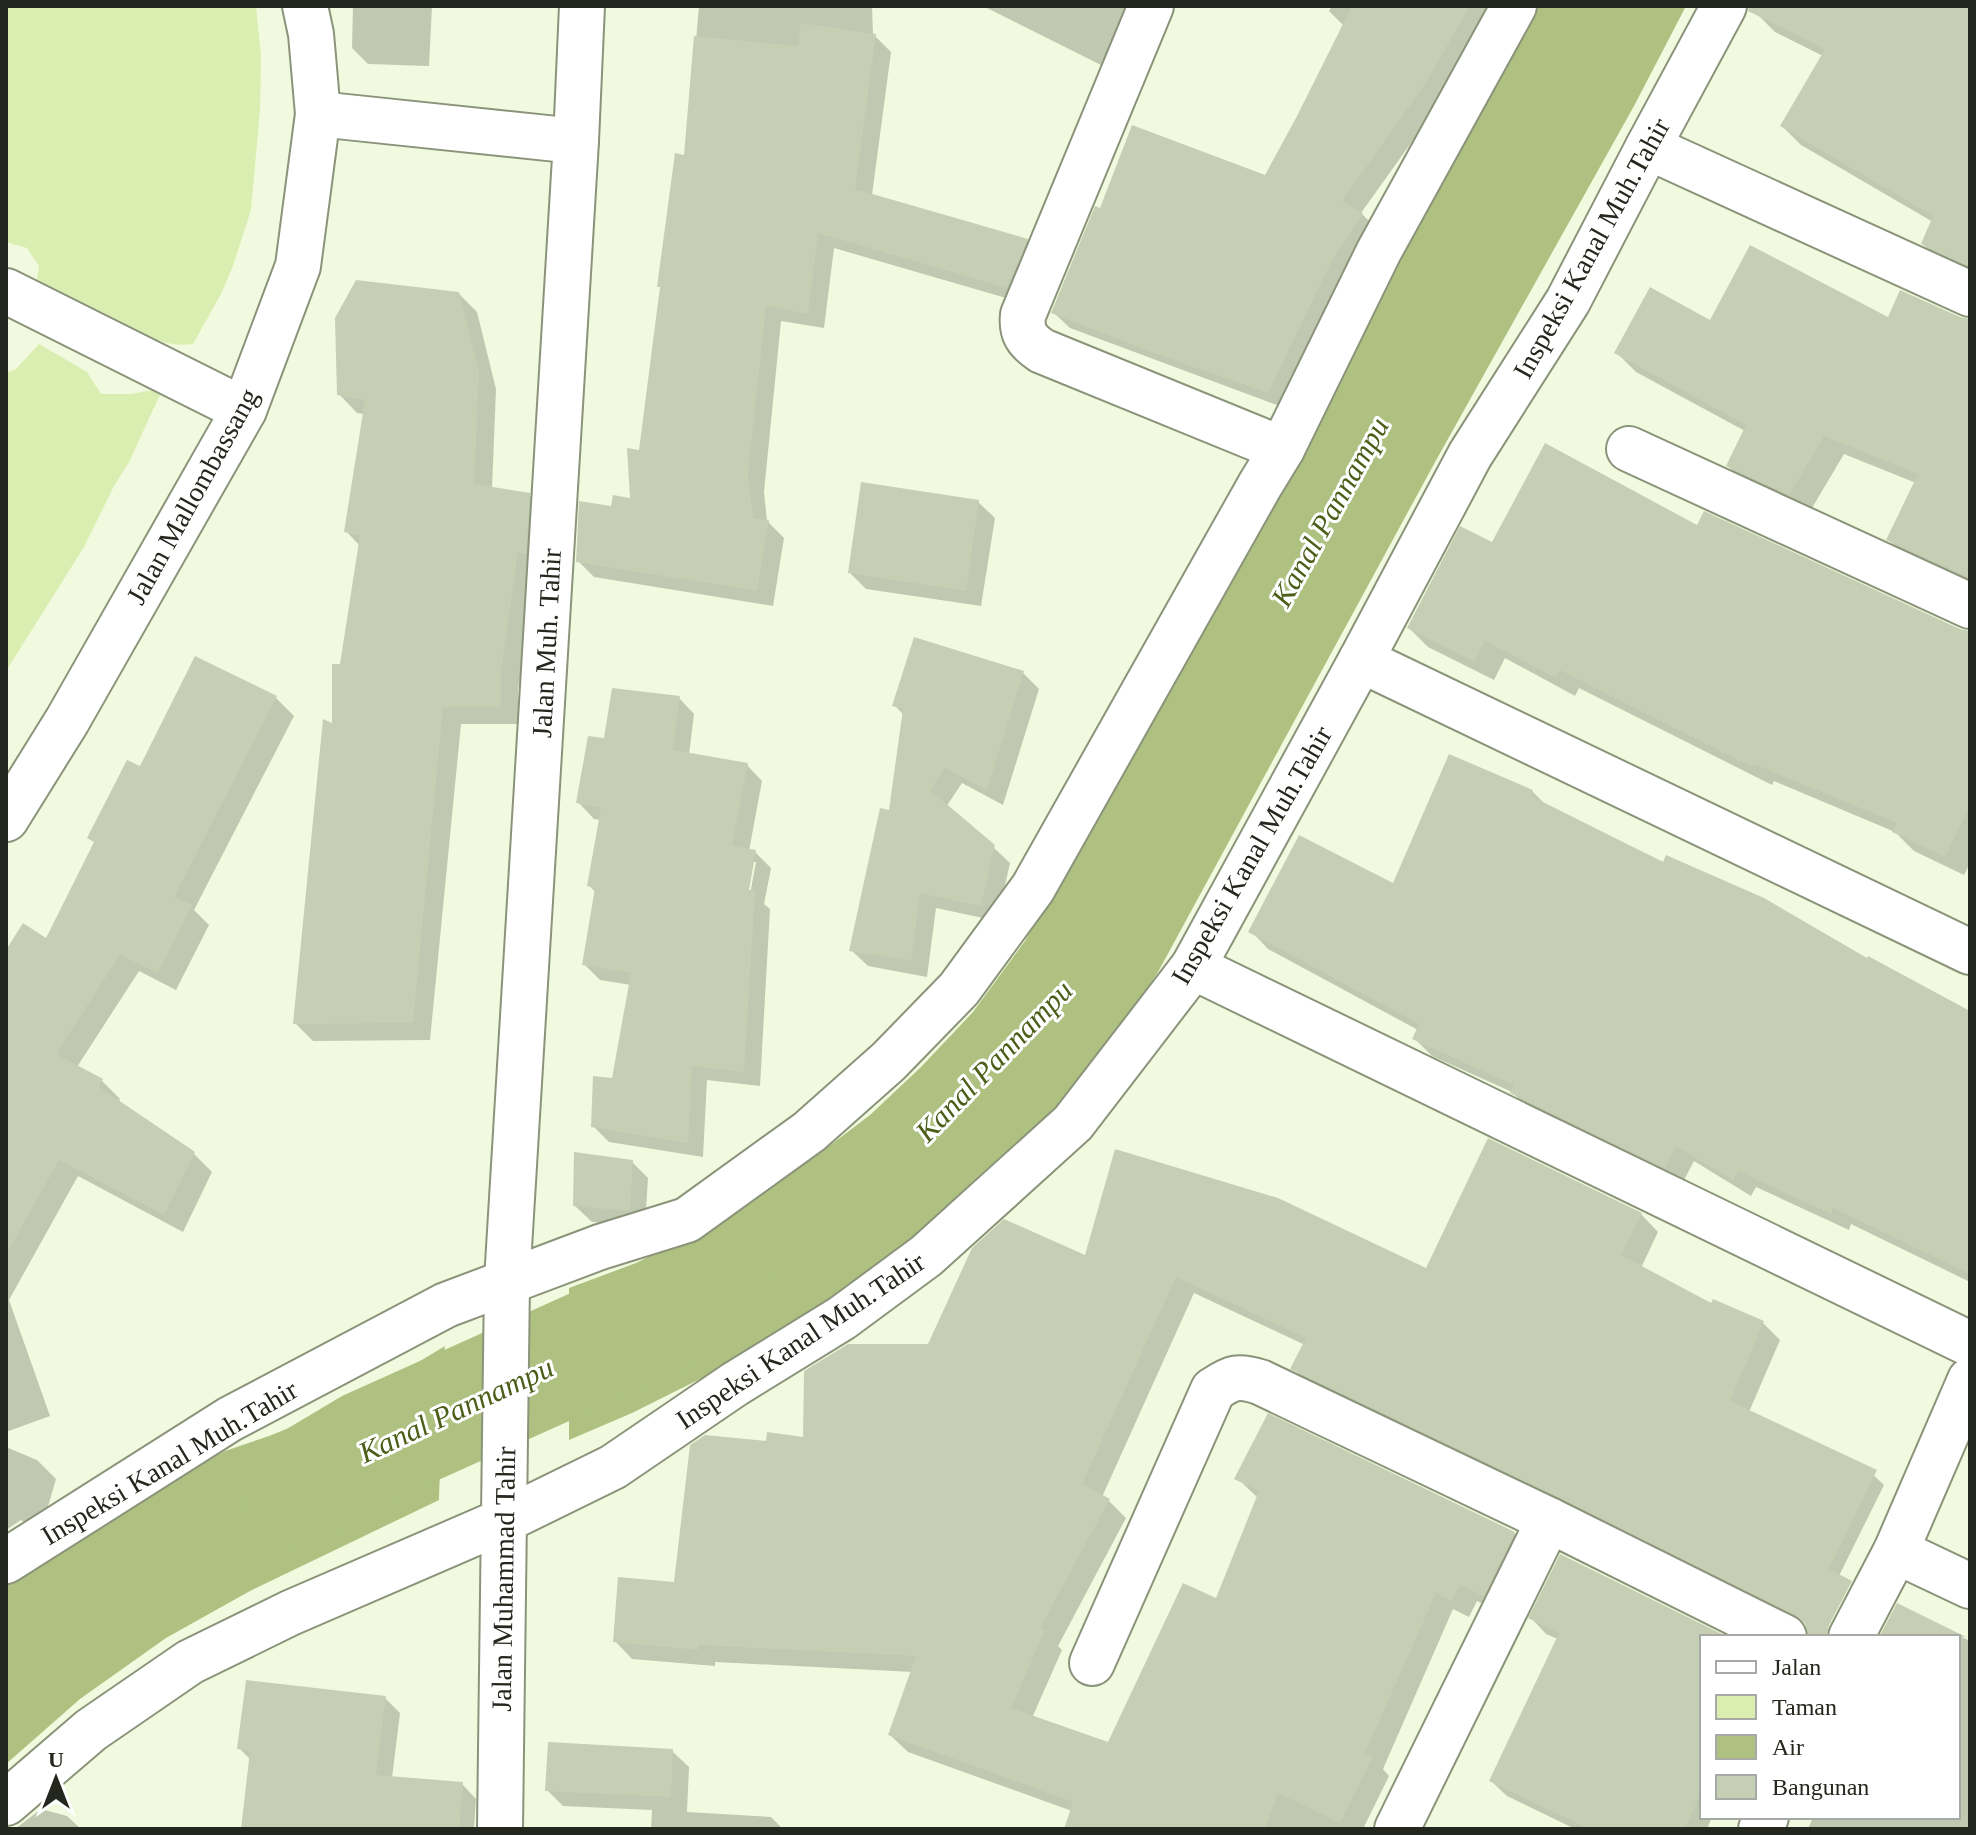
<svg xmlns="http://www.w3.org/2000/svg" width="1976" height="1835" viewBox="0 0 1976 1835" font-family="Georgia,serif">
<rect width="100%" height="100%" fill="#f1fade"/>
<g fill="#dbeeb1">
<path d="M6,6H256L261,56L260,109L251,210L233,266L221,294L193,344C160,349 134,328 106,314C84,303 59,295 36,285L39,266L27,248L6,242Z"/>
<path d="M39,344L87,372L101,394H131L163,388L129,462L114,486L84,547L6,671V373L16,369Z"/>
</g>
<g fill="#aec181">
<path d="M1539,6H1686L1634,106L1434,464L1158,972L1096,1064L1041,1131L929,1233L754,1352L632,1413L569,1440V1288L636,1263L711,1226L812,1159L870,1115L921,1067L973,1012L1025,941L1428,210L1466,132Z"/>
<path d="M445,1346L439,1500L250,1591L166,1638L80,1699L6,1764V1580L185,1472L225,1451L269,1436L319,1416L412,1366Z"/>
</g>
<g fill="#f1fade">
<path d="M569,1284V1444L565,1440V1288Z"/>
<path d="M445,1342L449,1346L443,1500L439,1505Z"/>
</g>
<g fill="#0003" fill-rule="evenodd">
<path d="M353,6H432L429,66L368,64L352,48Z"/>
<path d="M699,6H872L873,35L875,36L891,52L872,195L1027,240L1042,256L1023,303L834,248L824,328L781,321L764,492L767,521L784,538L773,606L594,577L578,561L612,508L632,500L641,452L686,157Z"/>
<path d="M983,6H1149L1117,73Z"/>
<path d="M1332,6H1495L1441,101L1361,213L1378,230L1285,408L1070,328L1053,312L1102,210L1266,177L1344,26L1329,11Z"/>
<path d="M1759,6H1970V275L1942,263L1923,244L1933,222L1801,145L1782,126L1823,56L1775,32L1756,13Z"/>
<path d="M458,293L477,312L496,389L492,489L529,495L547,513L536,569L518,690V724H461L430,1040L313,1041L295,1023L341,666L360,546L346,531L364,414L357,413L339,394Z"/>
<path d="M1959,319L1970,321V587L1907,558L1888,539L1916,483L1844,454L1809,513L1747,485L1728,466L1745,431L1636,372L1616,352L1711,322Z"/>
<path d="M978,502L995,518L981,606L866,589L850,573Z"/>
<path d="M1698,528L1959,631L1970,632V863L1964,875L1914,851L1895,832L1774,781L1772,785L1579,688L1575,696L1505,658L1494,680L1428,647L1409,628L1493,545Z"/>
<path d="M1023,673L1039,689L1003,805L962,783L946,807L993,847L1010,863L997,921L936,908L927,977L868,966L851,950L891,812L904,715L894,705Z"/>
<path d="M276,698L294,716L194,910L209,925L176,990L139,971L77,1067L102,1081L120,1099L118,1103L194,1154L212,1172L183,1232L78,1176L9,1300L50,1416L6,1432V954L47,940L95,843L90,838L140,769Z"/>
<path d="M679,698L694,714L689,755L747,765L762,781L749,851L755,852L771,868L764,904L770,909L760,1086L707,1080L703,1157L609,1142L593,1126L614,1080L631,985L600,980L584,964L596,893L589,885L601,820L594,819L579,803L605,741ZM752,862H756L749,900H745Z"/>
<path d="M1532,791L1547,806L1868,961L1970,1014V1282L1851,1224L1849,1230L1756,1187L1751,1196L1694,1161L1682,1184L1530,1110L1512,1092L1432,1056L1414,1038L1418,1030L1268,949L1251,931L1394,886Z"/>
<path d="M632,1162L648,1178L645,1226L592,1222L575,1206Z"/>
<path d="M1641,1214L1658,1232L1641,1268L1712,1306L1763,1323L1780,1340L1749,1412L1866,1468L1884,1485L1832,1590L1814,1581L1799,1624L1310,1386L1293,1368L1305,1345L1194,1293L1102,1497L1109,1501L1126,1518L1058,1646L1062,1650L1032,1718L1109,1744L1218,1601L1258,1498L1237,1478L1514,1533L1532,1551L1501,1613L1477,1601L1469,1617L1453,1609L1383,1769L1389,1776L1363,1829H1066L1072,1811L908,1752L890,1735L913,1672L715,1662V1666L632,1659L615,1641L676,1584L767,1444L805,1439L930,1346L1086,1258L1427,1271Z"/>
<path d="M6,1447L37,1460L56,1479L40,1534L21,1520L6,1530Z"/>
<path d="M1900,1607L1970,1641V1829H1808L1813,1817H1958V1637H1885Z"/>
<path d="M1531,1618L1723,1637H1702V1817H1712L1707,1829H1575L1507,1796L1491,1781L1558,1639L1546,1634Z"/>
<path d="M385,1698L400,1713L392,1778L462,1784L476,1799L474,1829H243L251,1760L239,1748Z"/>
<path d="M672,1751L689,1767L687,1812L771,1817L783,1829H651L652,1810L563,1806L547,1790Z"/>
<path d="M41,1809L67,1816L81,1829H15Z"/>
</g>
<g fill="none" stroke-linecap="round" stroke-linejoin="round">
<path stroke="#aec181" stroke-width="116" d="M301,1488L368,1448L710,1294L716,1290"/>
</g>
<g fill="#c6cfb4">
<path d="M1352,6H1470L1425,84L1342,201L1363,213L1332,260L1268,393L1154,353L1051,313L1095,206L1100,208L1132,125L1265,175L1296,118Z"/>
<path d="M1749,6H1970V267L1921,244L1933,216L1780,126L1825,49L1748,11Z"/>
<path d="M801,23L876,34L855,189L1028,239L1007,288L818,233L808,314L766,306L748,474L753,518L769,520L757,591L576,562L579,501L611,506L613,495L630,498L627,448L639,450L660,287H657L675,153L684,155L694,36L798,46Z"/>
<path d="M1750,245L1888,317L1900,290L1960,317L1970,319V578L1886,540L1918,474L1824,436L1789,495L1726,466L1746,425L1614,353L1650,287L1710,320Z"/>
<path d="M356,280L459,292L479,370L474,484L530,493L526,554L518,552L501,671V707H443L413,1023L293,1024L323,719L332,723V664H340L360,535L344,532L365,400L337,395L335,318Z"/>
<path d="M1545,443L1697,525L1704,511L1960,629L1970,631V806L1945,857L1892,832L1897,823L1754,764L1752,767L1560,670L1556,678L1485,641L1475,662L1407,628L1460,526L1492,542Z"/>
<path d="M861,482L979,500L966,591L848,573Z"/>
<path d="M914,637L1024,671L987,790L945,768L930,790L995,845L981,906L920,893L911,961L849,951L880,808L889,810L903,709L892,706Z"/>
<path d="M195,656L277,696L174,897L192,905L158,973L120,955L56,1054L103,1079L99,1087L195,1152L164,1215L59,1160L6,1255V950L23,923L46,938L94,842L87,838L127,760L140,766Z"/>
<path d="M612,688L680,696L673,750L748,763L732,846L756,850L749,890L755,891L744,1072L692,1066L688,1143L591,1127L593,1076L612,1078L631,973L582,965L595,888L587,886L601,808L576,803L588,736L604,738Z"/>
<path d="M1449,754L1533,790L1531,796L1663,862L1666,855L1764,898L1867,958L1868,956L1970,1011V1274L1833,1208L1831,1214L1738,1171L1733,1180L1676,1146L1665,1168L1510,1093L1514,1085L1412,1039L1419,1024L1248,932L1299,835L1393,883Z"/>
<path d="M1488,1138L1642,1213L1621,1255L1711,1303L1713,1299L1764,1321L1730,1401L1877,1470L1829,1569L1852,1581L1829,1625L1826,1637H1809L1805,1624L1795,1615L1560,1498L1290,1369L1306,1338L1176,1277L1082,1484L1110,1499L1040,1628L1045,1630L1011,1708L1108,1742L1183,1583L1216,1598L1259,1491L1234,1479L1268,1413L1515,1532L1484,1596L1460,1585L1451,1601L1436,1593L1365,1753L1373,1757L1340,1823L1278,1793L1265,1829H1064L1073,1802L888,1735L916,1656L698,1645V1650L613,1642L618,1577L674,1582L690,1445L705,1435L766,1441L767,1432L803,1437L804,1371L848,1344H928L972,1248L1004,1219L1085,1255L1115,1149L1278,1198L1426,1268Z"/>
<path d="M574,1152L633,1160L630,1211L573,1206Z"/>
<path d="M1560,1554L1728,1637H1702V1790L1685,1829H1589L1489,1781L1559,1633L1528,1618Z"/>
<path d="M1897,1603L1966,1637H1879Z"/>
<path d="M246,1680L386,1696L376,1775L463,1782L459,1829H241L250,1751L237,1749Z"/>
<path d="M548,1742L673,1749L671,1797L545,1791Z"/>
</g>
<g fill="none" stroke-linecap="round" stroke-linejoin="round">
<defs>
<g id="minor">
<path d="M1151,6L1023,315C1021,333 1027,341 1042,351L1282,449"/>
<path d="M318,114L576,141"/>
<path d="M1648,147L1970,294"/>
<path d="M6,291L244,410"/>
<path d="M1629,449L1970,606"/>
<path d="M1361,660L1970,952"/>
<path d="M6,819L67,721L244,410L298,266L318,114L311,34L305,6"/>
<path d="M1193,967L1970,1344"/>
<path d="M1896,1551L1970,1586"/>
<path d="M6,1561L230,1419L446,1305L600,1247L687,1220L809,1132L889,1061L959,989L1033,888L1260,485L1282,449L1379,251L1514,6"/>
<path d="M1851,1637L1896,1551L1970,1380"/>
<path d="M1092,1663L1213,1390C1232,1377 1238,1375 1260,1382L1549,1520L1784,1637"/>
<path d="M6,1803L91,1730L190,1662L290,1613L505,1520L613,1467L735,1384L842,1318L926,1256L1073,1123L1193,967L1361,660L1470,455L1568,301L1648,147L1724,6"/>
<path d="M1397,1829L1549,1520"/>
<path d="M1761,1829L1766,1817"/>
</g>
<path id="major" d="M500,1829L507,1281L576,141L582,6"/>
</defs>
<use href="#minor" stroke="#8b947a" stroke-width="48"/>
<use href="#major" stroke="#8b947a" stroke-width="48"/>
<use href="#minor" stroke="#fff" stroke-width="44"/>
<use href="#major" stroke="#fff" stroke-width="44"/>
</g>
<g text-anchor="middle" stroke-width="6" stroke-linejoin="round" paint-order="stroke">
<g font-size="28" fill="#24271d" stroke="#fff">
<text transform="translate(1591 248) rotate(-61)" y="10">Inspeksi Kanal Muh.Tahir</text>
<text transform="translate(192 496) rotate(-61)" y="10">Jalan Mallombassang</text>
<text transform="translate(546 643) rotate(-87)" y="10">Jalan Muh. Tahir</text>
<text transform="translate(1251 855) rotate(-60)" y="10">Inspeksi Kanal Muh.Tahir</text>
<text transform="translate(800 1340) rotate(-34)" y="10">Inspeksi Kanal Muh.Tahir</text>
<text transform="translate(169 1462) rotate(-31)" y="10">Inspeksi Kanal Muh.Tahir</text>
<text transform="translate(503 1579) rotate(-89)" y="10">Jalan Muhammad Tahir</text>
</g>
<g font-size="30" font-style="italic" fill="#4d5e19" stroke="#fff">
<text transform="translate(1330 512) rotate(-61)" y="10">Kanal Pannampu</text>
<text transform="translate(994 1061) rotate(-46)" y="10">Kanal Pannampu</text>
<text transform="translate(456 1410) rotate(-25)" y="10">Kanal Pannampu</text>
</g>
</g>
<rect width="1976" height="1835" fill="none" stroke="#24271d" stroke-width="16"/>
<rect x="1700" y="1635" width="260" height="184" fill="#ffffff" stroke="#a7a9a5" stroke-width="2"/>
<rect x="1716" y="1661" width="40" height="12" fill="#ffffff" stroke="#a7a9a5" stroke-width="2"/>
<text x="1772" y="1675" font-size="24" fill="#24271d">Jalan</text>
<rect x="1716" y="1695" width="40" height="24" fill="#dbeeb1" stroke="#a7a9a5" stroke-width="2"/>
<text x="1772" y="1715" font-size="24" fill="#24271d">Taman</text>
<rect x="1716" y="1735" width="40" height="24" fill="#aec181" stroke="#a7a9a5" stroke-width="2"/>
<text x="1772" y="1755" font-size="24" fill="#24271d">Air</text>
<rect x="1716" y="1775" width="40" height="24" fill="#c6cfb4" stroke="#a7a9a5" stroke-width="2"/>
<text x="1772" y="1795" font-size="24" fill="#24271d">Bangunan</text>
<g transform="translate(56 1779)" stroke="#ffffff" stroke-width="6" paint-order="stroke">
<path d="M0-6L14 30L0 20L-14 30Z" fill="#24271d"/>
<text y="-12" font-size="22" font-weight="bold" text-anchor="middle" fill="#24271d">U</text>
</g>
</svg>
